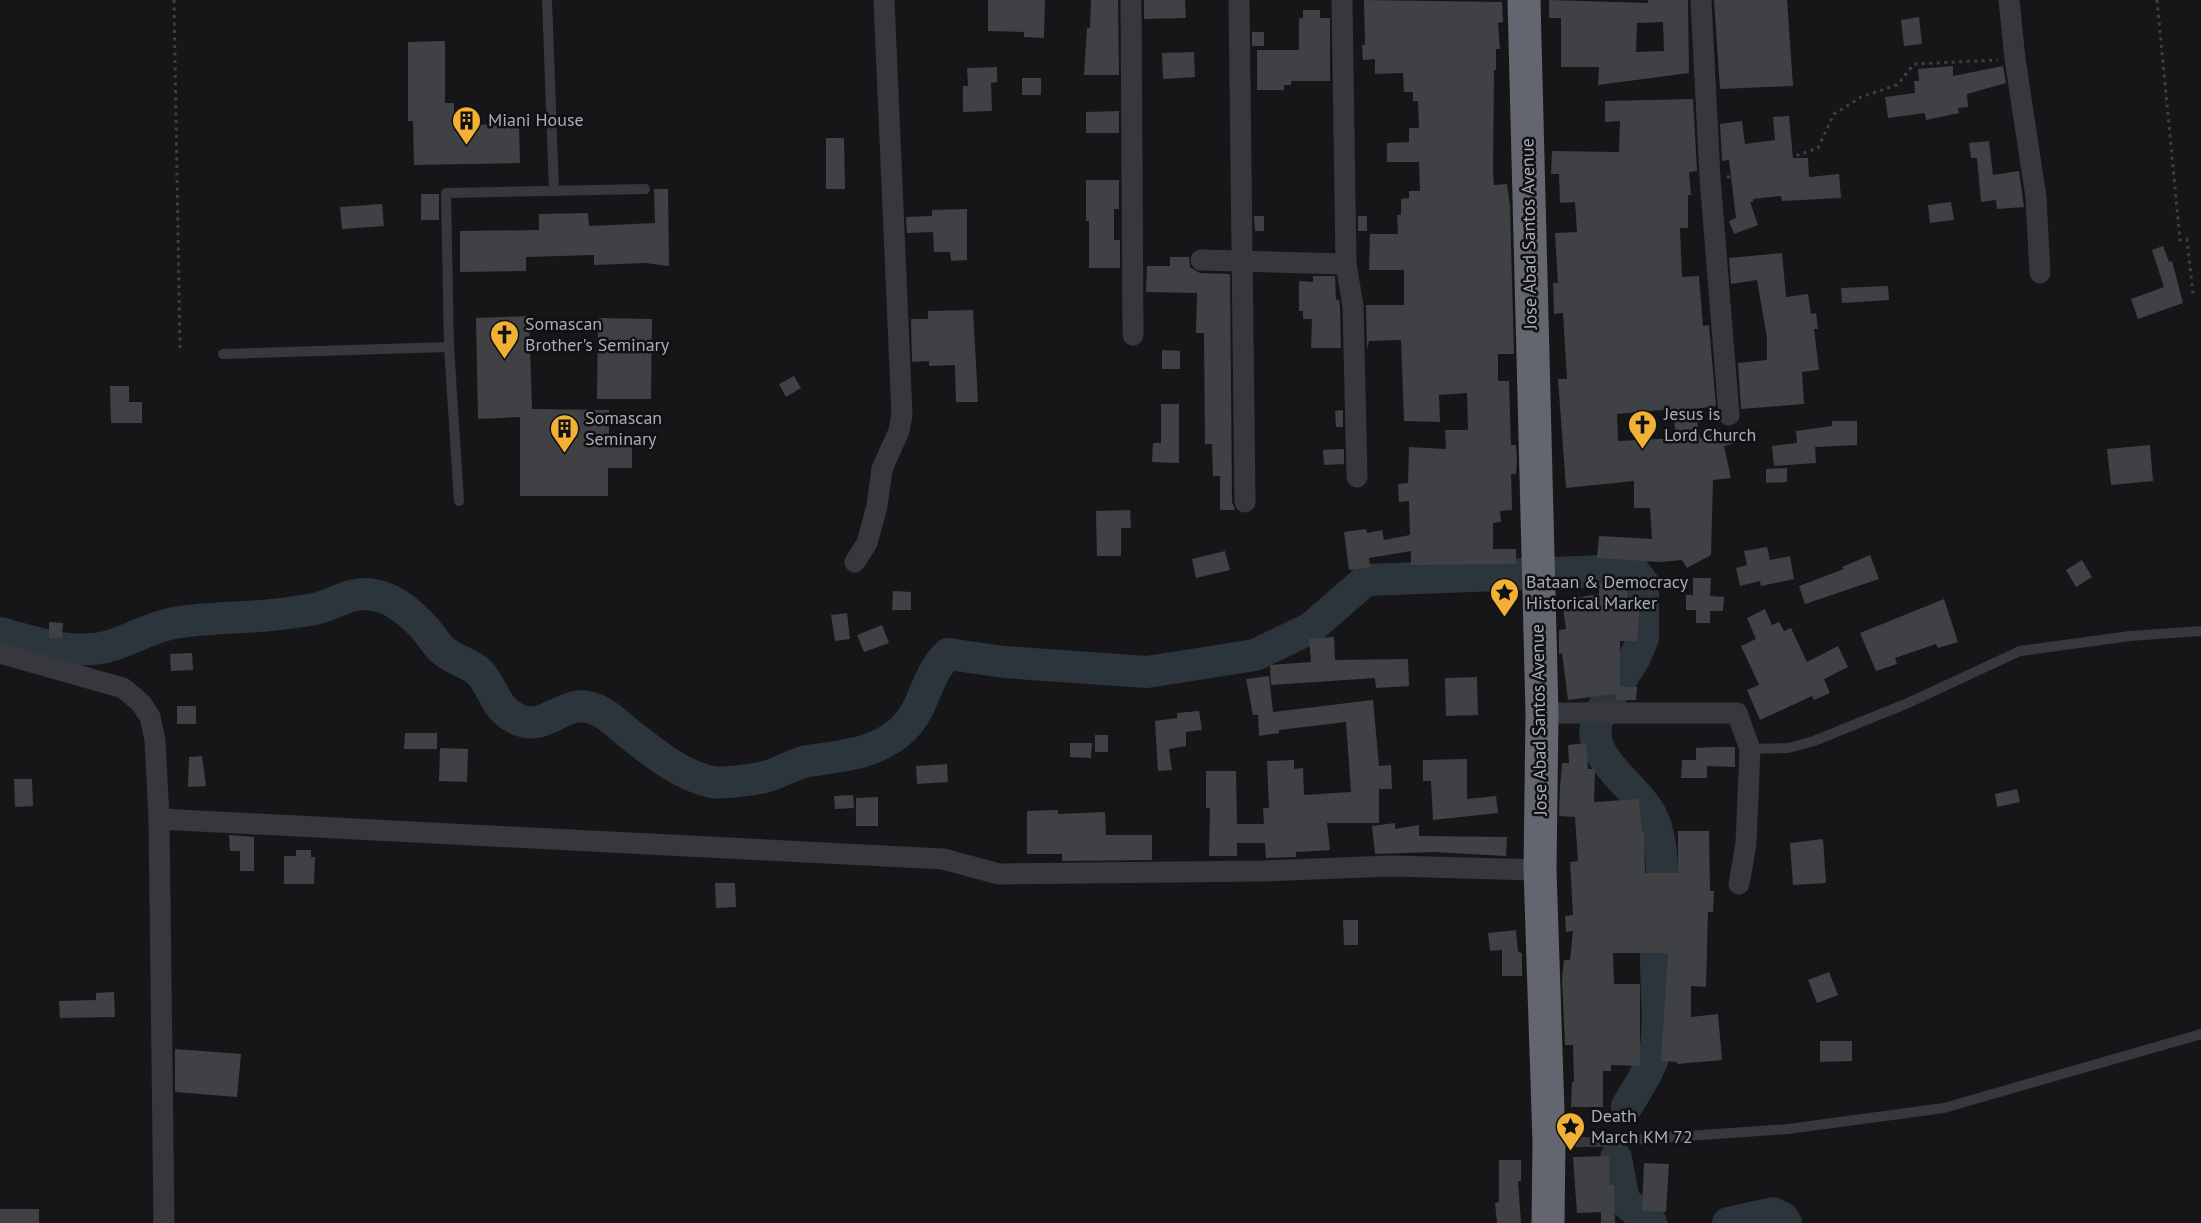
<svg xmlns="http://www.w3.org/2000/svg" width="2201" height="1223" viewBox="0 0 2201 1223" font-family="'PT Sans',sans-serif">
<rect width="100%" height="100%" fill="#161618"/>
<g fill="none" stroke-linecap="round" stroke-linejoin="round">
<g stroke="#2c353c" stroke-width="32">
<path d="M0,633C37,643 75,657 113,645C134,638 152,627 174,623C214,616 255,619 295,612C303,611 313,610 322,607C339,601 354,591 374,595C394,598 414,616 427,631C433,638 438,647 445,652C455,660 469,663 478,671C492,684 494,705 510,715C548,741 562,690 601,712C611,717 619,726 627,732C651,751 681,776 712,782C728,784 746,780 761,778C777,775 792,764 808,761C842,756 878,754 904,728C926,706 925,676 948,654L1004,662L1147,672L1255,655L1311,628L1366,580L1633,570L1643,583V638L1634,659L1602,710"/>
<path d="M1599,716C1579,760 1645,787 1656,827C1668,870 1659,910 1656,953C1655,980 1662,1035 1653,1058C1647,1075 1636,1091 1627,1106"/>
<path d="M1616,1158L1624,1201L1651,1223"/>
<path d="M1728,1223L1773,1213L1783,1218L1786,1223"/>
</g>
</g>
<g fill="#404145" fill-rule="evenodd">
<path d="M988,0H1045L1044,38L1024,37V32L988,31Z"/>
<path d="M1091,0H1118L1119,75H1084L1087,28H1090Z"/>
<path d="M1144,0H1185L1186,18L1144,19Z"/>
<path d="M1364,0L1502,2L1503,22L1498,23L1500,49H1496V70H1494L1493,172L1494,185L1507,184L1510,206L1514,354H1498V381H1509L1511,445H1516L1517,460L1516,474H1511L1512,510L1500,511L1501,522L1493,523V549H1516V564L1411,565V551L1369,558L1370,567L1349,570L1344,532L1366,529L1367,533L1382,530L1384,540L1410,535L1409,501L1399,502L1398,484L1408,483L1409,447L1446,449L1445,430H1468L1467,393L1439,395L1440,422L1404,421L1401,340L1369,341L1367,350L1366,305H1404V270H1369L1370,234H1398L1397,215H1401V199L1409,198V191H1420L1419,162H1387V143L1409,142V128H1419L1418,101H1413V92H1404L1403,73L1375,74V59L1363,60L1362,45H1365Z"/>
<path d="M1549,0L1648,3V0H1688L1689,73L1598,85L1599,67H1561V18H1549ZM1663,22L1664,51L1636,52L1637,23Z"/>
<path d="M1714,0H1787L1793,86L1720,89Z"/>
<path d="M1303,10H1320V18H1330V81H1291V85H1284V90H1257V50H1299V18H1303Z"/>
<path d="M1919,17L1922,44L1904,46L1901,20Z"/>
<rect x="1252" y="32" width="12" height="14"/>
<path d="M445,41V103H454V125L519,124L520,163L414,165L413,121H408V42Z"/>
<path d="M1194,52L1195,77L1163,79L1162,53Z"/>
<path d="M1953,66V76L2003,66L2006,83L1967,94L1968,107L1958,108L1959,113L1926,120L1925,113L1888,118L1885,97L1915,93L1914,81H1919L1918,69Z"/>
<path d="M997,67V82L991,83L992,111L963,112V86H968L967,68Z"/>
<rect x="1022" y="78" width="19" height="17"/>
<path d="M1693,99L1697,171L1689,172L1691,195H1688V228H1680L1682,277L1699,276L1703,326L1709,325L1716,406L1695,409L1700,438L1733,430L1736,443L1724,446L1731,478L1713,480L1711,555L1687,568L1682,560L1660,562L1597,558L1599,536L1652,539L1650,508H1634V481L1566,488L1558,379H1567L1563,313L1554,314L1553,283H1558L1555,233L1577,232L1575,202L1560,203L1559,174H1551L1552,151L1619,152L1620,121L1605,122V101ZM1661,410L1672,412L1677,438L1618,441L1617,414Z"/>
<path d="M1119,111V133H1086V112Z"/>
<path d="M1789,116L1793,158H1808L1809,177L1839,174L1841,198L1782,201L1781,196L1753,199V202H1750L1758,225L1734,234L1729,221L1736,218L1729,160L1722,161L1720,124L1742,121L1745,144L1775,140L1773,117Z"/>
<path d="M826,138H844L845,189H826Z"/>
<path d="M1989,141L1993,175L2019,171L2024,207L1997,209L1996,200L1981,202L1977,158H1971L1969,143Z"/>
<path d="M1086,180H1119V209H1114V240H1120V268H1089V221H1086Z"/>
<path d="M654,189H668L669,266L645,263L594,265V255L526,257V271L460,272V231L539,230V214L588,213L589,226L655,223Z"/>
<rect x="421" y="194" width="18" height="26"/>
<path d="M1951,202L1954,220L1930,223L1928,205Z"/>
<path d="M382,204L384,226L342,229L340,207Z"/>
<path d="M967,209V260L951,261L950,252H934L933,232L907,233L906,217L932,216V210Z"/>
<path d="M1254,216H1264V231H1255Z"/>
<rect x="1358" y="216" width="9" height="15"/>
<path d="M2163,246L2169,262L2172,261L2183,303L2138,319L2131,299L2164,287L2152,250Z"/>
<path d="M1782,253L1786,297L1808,294L1811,314L1816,313L1818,329H1814L1819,370L1802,372L1804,404L1741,409L1738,363L1767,360V338L1757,280L1731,284L1729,258Z"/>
<path d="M1170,257H1189L1190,267L1200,273L1230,274L1232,502L1235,510H1220V476H1213L1212,444H1205L1204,333H1196L1197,293L1146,292L1147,266H1170Z"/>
<path d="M1313,276H1335L1336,300H1339L1340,307L1341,348H1311L1312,319H1303V311H1299V281L1313,282Z"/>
<path d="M1888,286L1889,300L1842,303L1841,288Z"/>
<path d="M973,310L978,402H956L955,365L929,366V361L912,362L911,319H928V311Z"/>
<path d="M529,316L532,409L609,410V435H632V468H608V496H520V417L478,419L476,318Z"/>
<path d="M598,318L652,319L651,399H597Z"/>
<path d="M1162,350L1180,351V369H1162Z"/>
<path d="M794,376L801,388L786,397L779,384Z"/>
<path d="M110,386H129V402H142V423H111Z"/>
<path d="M1161,404H1179V463L1152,462L1153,443H1161Z"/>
<path d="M1343,410V427H1336L1335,411Z"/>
<path d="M1832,421H1857V445L1815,447L1816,463L1774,466L1772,446L1797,443L1796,431L1832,426Z"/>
<path d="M2150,445L2153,481L2111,485L2107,449Z"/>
<path d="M1344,449V464L1324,465L1323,450Z"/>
<path d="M1787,468V482L1766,483V469Z"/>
<path d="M1130,510L1131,528H1121V556H1097L1096,511Z"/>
<path d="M1767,547L1770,560L1790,556L1794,579L1761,586L1760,581L1740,586L1736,568L1747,565L1744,551Z"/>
<path d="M1225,551L1230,570L1196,578L1192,559Z"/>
<path d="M1870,555L1879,579L1805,604L1799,586L1844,569L1842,567Z"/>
<path d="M2082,560L2092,577L2076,587L2066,570Z"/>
<path d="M1693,578H1711L1710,596L1724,597L1723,611H1710V623H1696V610H1686V595H1693Z"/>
<path d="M1599,583H1627V602L1640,603L1637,641H1620V687H1637L1636,700H1616V694L1568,700L1562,653L1559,654V630L1566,629L1562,600L1599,594Z"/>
<path d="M893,591L911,592V610H892Z"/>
<path d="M1944,599L1958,642L1938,648L1936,644L1895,658L1897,664L1876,671L1860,633Z"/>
<path d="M1765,609L1772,625L1779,622L1784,631L1791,628L1807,662L1838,646L1848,667L1824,679L1830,693L1814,700L1812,696L1760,720L1747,690L1759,685L1741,646L1756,639L1747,618Z"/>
<path d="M847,613L850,639L835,641L831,615Z"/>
<path d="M49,622L63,623L62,638H49Z"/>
<path d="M882,625L889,643L864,652L857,635Z"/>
<path d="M1334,637L1335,660L1408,659L1409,686L1376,688L1375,678L1271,685L1270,665L1311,662L1309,639Z"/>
<path d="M192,653L193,670L171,671L170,654Z"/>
<path d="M1269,676L1273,712L1373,700L1379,766L1391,765L1392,789H1379V823H1327L1330,850L1296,852V857L1266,858L1265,843H1237V856H1209L1210,808H1206V771H1236L1237,824H1264L1263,808H1269L1267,761L1294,760V769L1303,768L1304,795L1351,792L1346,722L1279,730V733L1259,736L1258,715H1253L1246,679Z"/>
<path d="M1477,677L1478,715L1446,716L1445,678Z"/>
<rect x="177" y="706" width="19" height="18"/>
<path d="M1199,711L1202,730L1186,732V746L1169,749L1172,770L1158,771L1155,721L1177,718V713Z"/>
<path d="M405,733H437V749H404Z"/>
<rect x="1095" y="735" width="13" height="17"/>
<path d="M1070,743H1092L1091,758L1070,757Z"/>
<path d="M1586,743L1588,769H1595L1594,802L1639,799L1642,832H1644L1645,873H1678V831H1709L1710,891H1714L1713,912H1708L1706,987L1691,986V1017L1718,1014L1722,1060L1677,1064V1062L1661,1061L1668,953H1613L1614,984H1640V1066L1611,1065V1071H1603V1107H1571L1572,1082H1574L1573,1045H1565L1562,979L1564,960H1570L1573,931L1566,932L1565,916L1573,915L1570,862L1578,861L1575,817L1559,816L1560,788L1562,763H1569L1568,745Z"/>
<path d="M1717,747H1735V767L1707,766V778H1681L1682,760H1696V748Z"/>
<path d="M440,748L468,749L467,782L439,781Z"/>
<path d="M202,756L206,786L188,787L189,757Z"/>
<path d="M1467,759V799L1496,796L1498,813L1433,820L1431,781H1423V760Z"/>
<path d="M947,764L948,782L917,784L916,766Z"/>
<path d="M14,779H32L33,806L15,807Z"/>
<path d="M2017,789L2020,802L1997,807L1995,794Z"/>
<path d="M853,795L854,808L835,809L834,796Z"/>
<path d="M878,797V826H856V798Z"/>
<path d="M1058,810V814L1105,812L1106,835H1152V860L1062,861V854H1027V811Z"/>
<path d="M1395,823V829L1419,825V836L1507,837L1506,856L1434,852L1375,854L1372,826Z"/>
<path d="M229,835L254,837V871H240V851H230Z"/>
<path d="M1823,839L1826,883L1793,885L1790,843Z"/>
<path d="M296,850H311V857H315L314,884H284V856H296Z"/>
<path d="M715,883H735L736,907L716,908Z"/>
<path d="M1343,920H1358V945H1344Z"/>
<path d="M1516,930L1518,952L1522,953V976H1502V950L1490,951L1488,933Z"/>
<path d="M1829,972L1838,995L1817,1003L1808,980Z"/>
<path d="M114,992L115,1017L60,1018L59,1001L96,1000V993Z"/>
<path d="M1820,1041H1852V1061L1820,1062Z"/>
<path d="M175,1049L241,1054L237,1097L175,1092Z"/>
<path d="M1609,1156V1185H1614L1615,1223H1601V1212L1577,1213L1573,1157Z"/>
<path d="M1499,1160H1521V1181H1518L1521,1223H1497L1495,1203L1499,1202Z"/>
<path d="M1644,1163L1669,1164L1666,1212L1642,1211Z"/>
<rect x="0" y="1209" width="39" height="14"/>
</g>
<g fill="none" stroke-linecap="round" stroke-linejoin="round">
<g stroke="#3d3f44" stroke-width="3" stroke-dasharray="3 4.5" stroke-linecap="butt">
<path d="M174,0L180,350"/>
<path d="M2157,0L2180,240L2187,239L2193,294"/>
<path d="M1727,177L1768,174L1798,155L1818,148L1834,114L1861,97L1897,85L1914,64L1998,60"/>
</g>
<g stroke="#37383d" stroke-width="10">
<path d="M547,0L554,191"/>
<path d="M223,354L449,347"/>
<path d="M459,501L449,347L446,193L645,189"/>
<path d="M1750,749L1788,748L1814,741L1908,703L2020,651L2130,636L2201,631"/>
<path d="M1553,1142H1603L1788,1129L1944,1108L2201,1034"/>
</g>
<g stroke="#37383d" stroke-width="21">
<path d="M1131,0L1133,335"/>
<path d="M1239,0L1245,502"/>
<path d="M1342,0L1346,264L1353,306L1357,477"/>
<path d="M1701,0L1710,178L1729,415"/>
<path d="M2009,0L2015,59L2036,197L2040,273"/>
<path d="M1201,260L1346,264"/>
<path d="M855,562L867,543L877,506L882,469L899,431L902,415L884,0"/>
<path d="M0,653L123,688L141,703L150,717L155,740L159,819L164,1223"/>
<path d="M1542,713H1737L1750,749L1746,844L1739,884"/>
<path d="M159,819L943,859L999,874L1264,871L1391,866L1540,870"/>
</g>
<path stroke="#63666e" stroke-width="33" d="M1524,0L1542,713L1540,870L1549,1142L1548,1223"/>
</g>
<defs>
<symbol id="building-pin" viewBox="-11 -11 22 30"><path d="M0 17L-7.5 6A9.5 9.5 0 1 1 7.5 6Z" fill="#f2b134" stroke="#111113"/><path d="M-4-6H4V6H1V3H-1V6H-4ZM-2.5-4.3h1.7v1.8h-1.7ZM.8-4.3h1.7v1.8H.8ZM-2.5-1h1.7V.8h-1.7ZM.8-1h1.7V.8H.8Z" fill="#111"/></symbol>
<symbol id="church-pin" viewBox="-11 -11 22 30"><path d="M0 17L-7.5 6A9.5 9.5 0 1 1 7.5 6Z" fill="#f2b134" stroke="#111113"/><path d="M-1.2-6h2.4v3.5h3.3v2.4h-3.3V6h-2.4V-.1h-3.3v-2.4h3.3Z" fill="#111"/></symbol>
<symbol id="sight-pin" viewBox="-11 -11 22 30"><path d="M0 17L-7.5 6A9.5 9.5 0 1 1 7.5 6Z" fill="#f2b134" stroke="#111113"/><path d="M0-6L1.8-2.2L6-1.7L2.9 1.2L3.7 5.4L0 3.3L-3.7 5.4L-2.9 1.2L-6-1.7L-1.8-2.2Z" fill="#111"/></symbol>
</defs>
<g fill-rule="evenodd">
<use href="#building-pin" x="450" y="104" width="33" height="45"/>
<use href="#church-pin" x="488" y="318" width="33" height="45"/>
<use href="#church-pin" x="1626" y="408" width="33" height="45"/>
<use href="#building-pin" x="548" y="412" width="33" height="45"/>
<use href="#sight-pin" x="1488" y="576" width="33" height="45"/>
<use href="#sight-pin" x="1554" y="1110" width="33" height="45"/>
</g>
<g text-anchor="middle" stroke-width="5" stroke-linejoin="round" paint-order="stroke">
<g font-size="18" fill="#a8adb8" stroke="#111113" text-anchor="start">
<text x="488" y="126">Miani House</text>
<text x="525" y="330">Somascan<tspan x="525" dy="21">Brother's Seminary</tspan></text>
<text x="1664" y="420">Jesus is<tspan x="1664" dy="21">Lord Church</tspan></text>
<text x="585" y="424">Somascan<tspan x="585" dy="21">Seminary</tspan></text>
<text x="1526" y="588">Bataan &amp; Democracy<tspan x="1526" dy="21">Historical Marker</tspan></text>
<text x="1591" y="1122">Death<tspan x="1591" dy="21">March KM 72</tspan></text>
</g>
<g font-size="18" fill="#a8adb8" stroke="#111113">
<text transform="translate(1529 234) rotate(-91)" y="6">Jose Abad Santos Avenue</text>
<text transform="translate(1539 720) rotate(-91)" y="6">Jose Abad Santos Avenue</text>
</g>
</g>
</svg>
